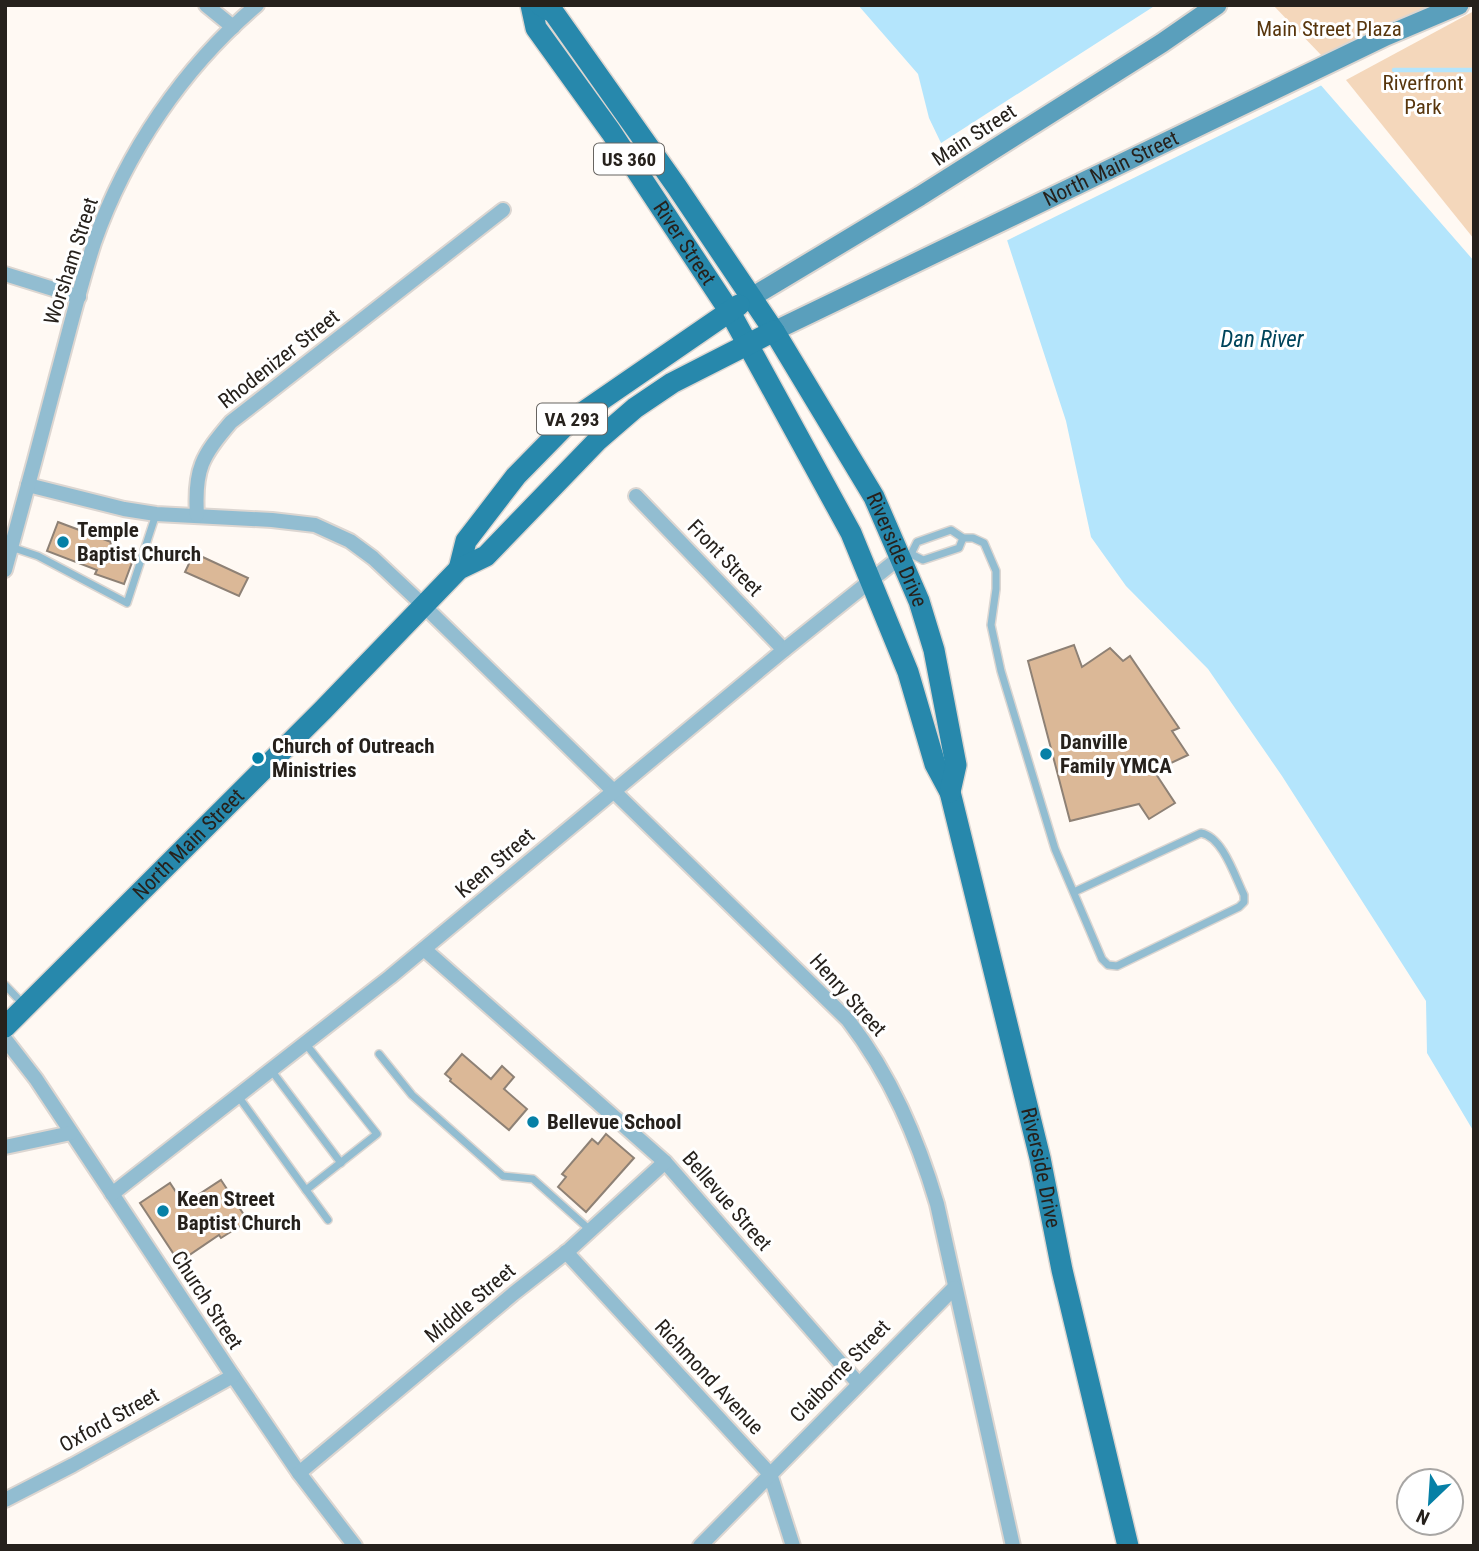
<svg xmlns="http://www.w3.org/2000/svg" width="1479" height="1551" viewBox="0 0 1479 1551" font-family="'Roboto Condensed',sans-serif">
<rect width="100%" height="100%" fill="#fff9f3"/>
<g fill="#f4d7bb">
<path d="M1273,5H1430L1323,57Z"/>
<path d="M1474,11V239L1346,80Z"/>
</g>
<path fill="#b4e5fc" d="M858,5H1225L1285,44L1474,261V1132L1427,1053L1426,1001L1282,776L1208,669L1126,586L1091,537L1066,421L1007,240L964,191L929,118L918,74Z"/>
<path fill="#fff9f3" d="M1156,5H1231L1287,41L1324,84L1004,242L961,193L938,145Z"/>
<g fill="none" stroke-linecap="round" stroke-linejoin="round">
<path stroke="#b4e5fc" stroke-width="4.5" d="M1394,70H1474"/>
</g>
<g fill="#dbb897" stroke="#8e8175" stroke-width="2">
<path d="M58,522L111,542L110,547L134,557L124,584L95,574L97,570L47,551Z"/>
<path d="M194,553L248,578L239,596L185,572Z"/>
<path d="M1074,645L1082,667L1110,648L1123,661L1130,656L1179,728L1172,731L1188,755L1154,771L1175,803L1149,819L1139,804L1070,821L1028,661Z"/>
<path d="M462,1054L491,1079L502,1066L514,1077L504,1089L527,1109L509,1130L450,1081L451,1079L445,1074Z"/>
<path d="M606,1134L634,1158L586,1212L558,1187L566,1177L562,1174L592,1139L598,1144Z"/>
<path d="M221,1180L248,1221L221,1238L219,1235L179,1262L140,1203L170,1183L184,1204Z"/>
</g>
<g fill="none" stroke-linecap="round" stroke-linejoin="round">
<defs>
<g id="lane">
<path d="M11,547L38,556L127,603L156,514"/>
<path d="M911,554L917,542L951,530L963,538H973L984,543L996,571V589L991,625L1001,671L1055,849L1102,959L1108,965L1117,966L1239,907L1244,902V895C1235,877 1223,837 1201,833L1074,892"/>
<path d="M907,555L911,554L923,560L959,548L963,538"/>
<path d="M5,985L24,1005"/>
<path d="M379,1054L412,1095L503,1176L533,1179L590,1230"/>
<path d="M271,1070L341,1163"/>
<path d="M238,1096L306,1190L377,1134L305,1043"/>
<path d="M306,1190L328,1220"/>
</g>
<g id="street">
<path d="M206,5L233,27"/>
<path d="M5,274L79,297"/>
<path d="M28,485L124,509L156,514L272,520L315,525L350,541L373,558L424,606L848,1020C891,1076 917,1137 937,1204L1013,1546"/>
<path d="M636,496L784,650"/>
<path d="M197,515C194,469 202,456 231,422L503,210"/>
<path d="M5,570C23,505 40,441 57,376C69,332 80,286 94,243C126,152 183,68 257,5"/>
<path d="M424,949L665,1162L858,1383"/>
<path d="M5,1039L36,1079L233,1376L299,1473L355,1546"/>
<path d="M5,1147L71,1133"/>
<path d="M112,1194L390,977L784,650L899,558"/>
<path d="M566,1252L770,1474L793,1546"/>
<path d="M299,1473L513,1294L569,1250L665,1162"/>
<path d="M5,1500L73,1465L233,1376"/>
<path d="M700,1546L954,1288"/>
</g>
<g id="secondary">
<path d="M752,297L920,196L1162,43L1217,5"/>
<path id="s1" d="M774,331L1386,36L1459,5"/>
</g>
<g id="primary">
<path id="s2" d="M531,5L536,28L611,132L730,312L851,533L908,672L935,764L950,792L1040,1158L1062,1270L1128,1546"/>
<path id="s3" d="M540,5L554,13L677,187L774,331L874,497L919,601L934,650L956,765L950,792"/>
<path d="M459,569L466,541L516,476L569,422L739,305"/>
<path id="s4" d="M5,1027L323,710L459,569L486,556L598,440L635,408L672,383L774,331"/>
</g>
</defs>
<use href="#lane" stroke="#dcd6d1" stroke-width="10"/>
<use href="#street" stroke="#dcd6d1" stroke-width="18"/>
<use href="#secondary" stroke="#dcd6d1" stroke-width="23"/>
<use href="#primary" stroke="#dcd6d1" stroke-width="24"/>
<use href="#lane" stroke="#92bdd1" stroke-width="7"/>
<use href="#street" stroke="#92bdd1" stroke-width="14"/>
<use href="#secondary" stroke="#5a9fbc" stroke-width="19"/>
<use href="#primary" stroke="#2788ac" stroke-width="21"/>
</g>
<g fill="#0680a6" stroke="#fff" stroke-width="2.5">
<circle cx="63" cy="542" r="7"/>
<circle cx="1046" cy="754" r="7"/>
<circle cx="258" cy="758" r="7"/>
<circle cx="533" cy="1122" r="7"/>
<circle cx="163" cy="1211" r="7"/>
</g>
<g text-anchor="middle" stroke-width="6" stroke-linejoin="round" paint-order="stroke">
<g fill="#fff" stroke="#676460" stroke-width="2">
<rect x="594" y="143.5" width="70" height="31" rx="5"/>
<rect x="537" y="403.5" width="70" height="31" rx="5"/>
</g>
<g font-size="19" font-weight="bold" fill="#26211c">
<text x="629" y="166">US 360</text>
<text x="572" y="426">VA 293</text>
</g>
<g font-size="21" fill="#58360d" stroke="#fff">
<text x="1329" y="36">Main Street Plaza</text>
<text x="1423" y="90">Riverfront<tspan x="1423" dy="24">Park</tspan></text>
</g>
<g font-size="21" fill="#26211c" stroke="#fff">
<text transform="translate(974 135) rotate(-33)" y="7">Main Street</text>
<text dy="7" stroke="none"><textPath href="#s1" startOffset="374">North Main Street</textPath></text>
<text dy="7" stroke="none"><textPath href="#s2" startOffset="285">River Street</textPath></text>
<text transform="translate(71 261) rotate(-72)" y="7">Worsham Street</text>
<text transform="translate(279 359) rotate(-38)" y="7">Rhodenizer Street</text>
<text dy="7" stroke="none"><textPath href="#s3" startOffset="654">Riverside Drive</textPath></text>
<text transform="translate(725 558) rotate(46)" y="7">Front Street</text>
<text dy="7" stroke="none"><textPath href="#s4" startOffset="259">North Main Street</textPath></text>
<text transform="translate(495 863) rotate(-40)" y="7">Keen Street</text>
<text transform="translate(848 995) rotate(48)" y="7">Henry Street</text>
<text dy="7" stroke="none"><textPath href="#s2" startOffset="1284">Riverside Drive</textPath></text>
<text transform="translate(727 1201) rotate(49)" y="7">Bellevue Street</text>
<text transform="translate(207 1300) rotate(57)" y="7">Church Street</text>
<text transform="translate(470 1303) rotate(-40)" y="7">Middle Street</text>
<text transform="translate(840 1371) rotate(-46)" y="7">Claiborne Street</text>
<text transform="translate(709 1377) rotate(47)" y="7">Richmond Avenue</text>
<text transform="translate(109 1420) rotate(-29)" y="7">Oxford Street</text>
</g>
<g font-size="21" font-weight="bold" fill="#26211c" stroke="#fff" text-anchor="start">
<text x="77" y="537">Temple<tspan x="77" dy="24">Baptist Church</tspan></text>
<text x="1060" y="749">Danville<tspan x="1060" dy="24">Family YMCA</tspan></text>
<text x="272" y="753">Church of Outreach<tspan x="272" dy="24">Ministries</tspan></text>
<text x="547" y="1129">Bellevue School</text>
<text x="177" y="1206">Keen Street<tspan x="177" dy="24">Baptist Church</tspan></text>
</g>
<g font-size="23" font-style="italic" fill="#00455c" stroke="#fff">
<text x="1262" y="347">Dan River</text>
</g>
</g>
<rect width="1479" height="1551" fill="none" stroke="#26211c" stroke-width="14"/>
<g transform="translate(1430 1502) rotate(205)"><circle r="33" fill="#ffffff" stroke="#a8a6a4" stroke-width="2"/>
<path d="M0-5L12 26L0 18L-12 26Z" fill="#0680a6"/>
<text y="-10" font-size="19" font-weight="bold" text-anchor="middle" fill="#26211c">N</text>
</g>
</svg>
